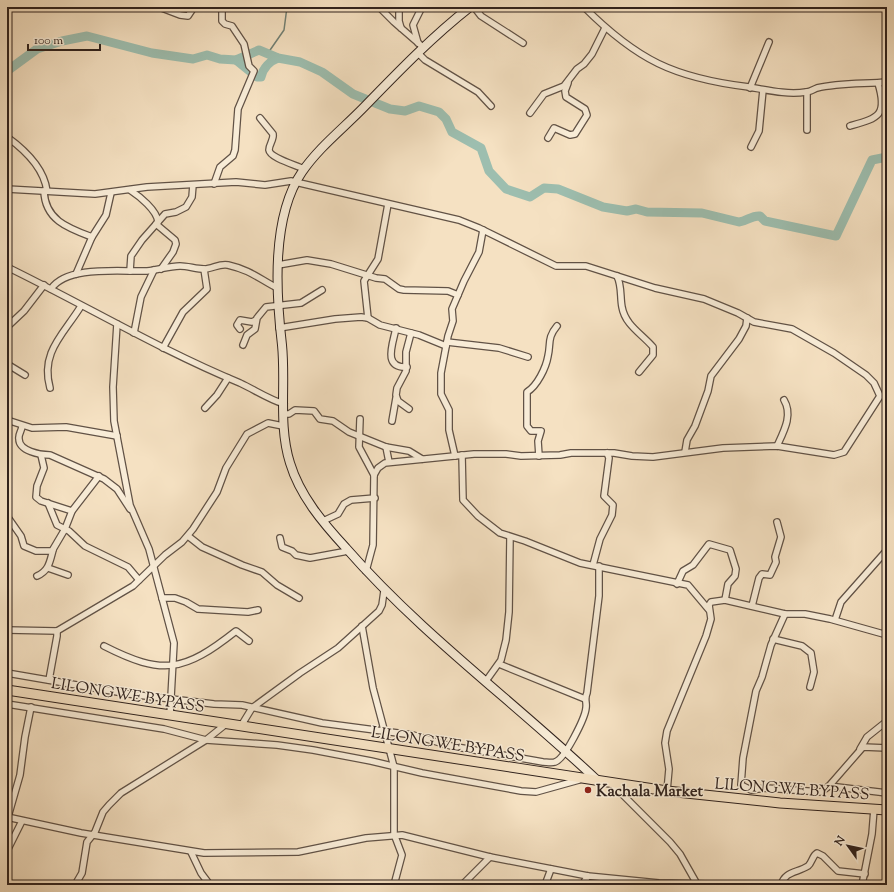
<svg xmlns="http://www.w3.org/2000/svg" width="894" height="892" viewBox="0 0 894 892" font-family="'Sorts Mill Goudy',serif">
<rect width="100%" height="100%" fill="#f5e1c2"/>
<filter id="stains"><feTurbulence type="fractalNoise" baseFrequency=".005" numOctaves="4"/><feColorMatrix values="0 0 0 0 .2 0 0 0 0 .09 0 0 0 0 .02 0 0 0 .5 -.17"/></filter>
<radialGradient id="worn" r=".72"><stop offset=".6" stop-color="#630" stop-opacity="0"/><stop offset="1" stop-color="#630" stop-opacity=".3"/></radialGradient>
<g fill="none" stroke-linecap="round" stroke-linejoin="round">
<path stroke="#718075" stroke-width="1.5" d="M268,53L284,30L287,7"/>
<g stroke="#9dbeaf" stroke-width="9">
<path d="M236,60L257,77H261C263,68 270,61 278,58"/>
<path d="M7,71L37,49L62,41L87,36L152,53L193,59L207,55L220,59L236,60L259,50L278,58L300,62L322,72L353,94L390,109L405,111L419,106L439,112L446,119L452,132L481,148L489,171L506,189L530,197L544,188L558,189L603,207L627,211L636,209L647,212L702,213L739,222C747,221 752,215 760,216L765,221L836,236L872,160L887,157"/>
</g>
<defs>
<g id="street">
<path d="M159,7L180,15L188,16L194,7"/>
<path d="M379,7L394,22L424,48"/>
<path d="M399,7V21L401,28"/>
<path d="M474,7L481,16L523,43"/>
<path d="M584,7C637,60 674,78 749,87C767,90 787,95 806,92C810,92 814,89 817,88C839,83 865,84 887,82"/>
<path d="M418,43L413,25L422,7"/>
<path d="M418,53L425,60L478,92L491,106"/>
<path d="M750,88L769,42"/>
<path d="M807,92V130"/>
<path d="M530,113L544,94L564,86L577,69L584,64L592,54L605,28"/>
<path d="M260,118L273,134C274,140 269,144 269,150C270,158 296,165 304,169"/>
<path d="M850,126C878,118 888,116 878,83"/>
<path d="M7,137C25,150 44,168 47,191"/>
<path d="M548,138L554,128L570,135L575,134L587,115L585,109L566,97L565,91L568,83"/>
<path d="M751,147L759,131L763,90"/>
<path d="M214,184L220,167L233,156L235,150L238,109L254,71L249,66L244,44L232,26L225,24L222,21V7"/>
<path d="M7,189L95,194L147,187L236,182L265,185L291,181L459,220L479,228L556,266H586L655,288L704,299L738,313L754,322L792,329L834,353L866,375L874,383L880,396L844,452L834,455L777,446L723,448L653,457L632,456L614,453H571L560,455L521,456L506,454H474L385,463L378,468L374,475L373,545L366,571"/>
<path d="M130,190C139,196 157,210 158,222"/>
<path d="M44,191C45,220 68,228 92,237"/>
<path d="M156,224L175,240L176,244L173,252L161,269"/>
<path d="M278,265L307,260L331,264L376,278L385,279L399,289L404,290L448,291L458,295"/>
<path d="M7,267C85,305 160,350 240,383C255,390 268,399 284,404"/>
<path d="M130,271L131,256L142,240L165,214L176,212L186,207L192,197L193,185"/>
<path d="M76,274L92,237L106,215L111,193"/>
<path d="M617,276C622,286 620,297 622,307C625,325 642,334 653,347V355L639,372"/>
<path d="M51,289C67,265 121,272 147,271C158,270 169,266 180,266C188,266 196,269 204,269C212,269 220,263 228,265C250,270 258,278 277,288"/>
<path d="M368,318L364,281L378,259L388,204"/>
<path d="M117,324L113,387L114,421L130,505L149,549L174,643L170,715"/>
<path d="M7,327L24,311L44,285"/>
<path d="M279,328L335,319L361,317L368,318L380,325L419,335L446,346"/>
<path d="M396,328C393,344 382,368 407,367"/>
<path d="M240,329L237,325L240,320L252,322L256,320"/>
<path d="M134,333L141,297L154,270"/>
<path d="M447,342L499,348L528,357"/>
<path d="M243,345L247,335L255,329L257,318L266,307L301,303L322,290"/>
<path d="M163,348L183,312L207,289L204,269"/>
<path d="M7,364L25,375"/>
<path d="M50,388C40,352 64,334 81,306"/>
<path d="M205,408L217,395L228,378"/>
<path d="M409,409L398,401L396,395L397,388L406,371V352L411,333"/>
<path d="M283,414H289L295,410L314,411L320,419L333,421L349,432L386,447L409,451L422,459"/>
<path d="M360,419L359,447L374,475"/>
<path d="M7,420L32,428L66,427L117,436"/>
<path d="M392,421L396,398"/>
<path d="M22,426C22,431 18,434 19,439C19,451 40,455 50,455L104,479L117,489L130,509"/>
<path d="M777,446C784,431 793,415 784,400"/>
<path d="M386,447L389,462"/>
<path d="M685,452L687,440L695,426L708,391L711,376L739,339L746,326L747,318"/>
<path d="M41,455L44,468L37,486L36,497L41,501L72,511"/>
<path d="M462,455L463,500L478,516L500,533L525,541L580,563L688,585L709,610"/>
<path d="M455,456L449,430V410L441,394V373L448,336L453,321L452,309L464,281L479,252L483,230"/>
<path d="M539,456L538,441L541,431H531L527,426V392C537,386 546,368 548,356C551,343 547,338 557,326"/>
<path d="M48,503L57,525L69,531L85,546L128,567L139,580"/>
<path d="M7,516L21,536L24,546L36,551H52L65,529L72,511L99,476"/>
<path d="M323,521L338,514L344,504L351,500L375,498"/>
<path d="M188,536L202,547L242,565L262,572L277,585L299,598"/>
<path d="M280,538L282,547L292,551L296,555L310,558L348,551"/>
<path d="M593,565L600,539L612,515L613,505L604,496L609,458L607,453"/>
<path d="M48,568L68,575"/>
<path d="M37,576C49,571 50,561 53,550"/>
<path d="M677,584L683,571L693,565L709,544L730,550L736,569L735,576L728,584L725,600"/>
<path d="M162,598H175L186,602L198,609L248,612L258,610"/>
<path d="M752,606L759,578L762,574L770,575L776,562L775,557L781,537L777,522"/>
<path d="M785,614L771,645L762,677L756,691L743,758L741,785L751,790L766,788L821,792L829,786L887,793"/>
<path d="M835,620L841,602L887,550"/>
<path d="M362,626L373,688L394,767V834L402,855L394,885"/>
<path d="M7,630L57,631L133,586L165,555L182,542L193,529L217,492L226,468L247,434L268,423L283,426"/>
<path d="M773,639L802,646L811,653L814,672L810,687"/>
<path d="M104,646C163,676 184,672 236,631L249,641"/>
<path d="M499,664L585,699"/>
<path d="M7,673L129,694L214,704L242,705L322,723L413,735L451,746L543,762C546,762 552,763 555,762C565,759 585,718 586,708C587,702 584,699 587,693L599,596V566"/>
<path d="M49,680L57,636V631"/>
<path d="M486,681L501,660L506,640L509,612L510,537"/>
<path d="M7,704L164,729L206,740L277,745L313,750L371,761L422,773L521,791L536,792L579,780"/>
<path d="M241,726L252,708L300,673L338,648L379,611L382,605L384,591"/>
<path d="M860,749L867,737L887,721"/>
<path d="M611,783L670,842L680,854L697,884"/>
<path d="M829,786L863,747L887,748"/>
<path d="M667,791L669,769L665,743L667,731L706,636L711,619L709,605L711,602L725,600L785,614H805L830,619L887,635"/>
<path d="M7,817L81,833L204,853L298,852L366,838L402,835L490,857L588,876L659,883L752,885"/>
<path d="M8,817L20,775L25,737L31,707"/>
<path d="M7,851L22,821"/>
<path d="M191,852L201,873L210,885"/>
<path d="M75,885L82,873L87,842L95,832L103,812L109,805L121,793L206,740L226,724"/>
<path d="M462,885L490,857"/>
<path d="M545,885L551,869"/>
<path d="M582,885L588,876"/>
<path d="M781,885C785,871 797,873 808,866C812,863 812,856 817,853L823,856L838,871L865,874"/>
<path d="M862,885L872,834L874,809"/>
</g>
<path id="secondary" d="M470,7C433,36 399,71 366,105C345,127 319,147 302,172C271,217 276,294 282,345C286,384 278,425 290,463C300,496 323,523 346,548C422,635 516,703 599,782"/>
<path id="primary" d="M7,690L667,791L780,803L887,810"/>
</defs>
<use href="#street" stroke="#615246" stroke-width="8"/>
<use href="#secondary" stroke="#30221d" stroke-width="10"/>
<use href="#primary" stroke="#30221d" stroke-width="11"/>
<use href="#street" stroke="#f8ecd7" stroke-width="5.5"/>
<use href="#secondary" stroke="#f8ecd7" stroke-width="8"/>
<use href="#primary" stroke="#f5e1c2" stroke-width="9"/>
</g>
<circle fill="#8f2418" stroke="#f8ecd7" stroke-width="1.5" cx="588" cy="790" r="4"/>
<g text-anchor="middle" stroke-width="3" stroke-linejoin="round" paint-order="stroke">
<g font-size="16" fill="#30221d" stroke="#f8ecd7">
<text transform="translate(128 694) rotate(9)" y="6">LILONGWE BYPASS</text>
<text transform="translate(448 743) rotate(9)" y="6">LILONGWE BYPASS</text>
<text transform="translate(792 788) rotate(4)" y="6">LILONGWE BYPASS</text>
</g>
<g font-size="16" font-weight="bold" fill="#30221d" stroke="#f8ecd7" text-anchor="start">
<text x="596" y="796">Kachala Market</text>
</g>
</g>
<rect width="894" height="892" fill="none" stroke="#f5e1c2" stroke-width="24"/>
<rect x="8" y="8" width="878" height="876" fill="none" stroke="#30221d" stroke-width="2"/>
<rect x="12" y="12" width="870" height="868" fill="none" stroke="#30221d"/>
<g transform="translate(848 846) rotate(303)" stroke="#f8ecd7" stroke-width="3" paint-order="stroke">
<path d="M0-3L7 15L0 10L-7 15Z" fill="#30221d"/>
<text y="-6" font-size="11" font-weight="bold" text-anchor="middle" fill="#30221d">N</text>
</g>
<path d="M28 44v6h72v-6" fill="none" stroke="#30221d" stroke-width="2"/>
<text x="34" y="44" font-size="12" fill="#30221d" stroke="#f8ecd7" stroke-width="3" paint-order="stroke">100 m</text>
<rect width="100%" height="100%" filter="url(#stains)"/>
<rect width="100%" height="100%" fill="url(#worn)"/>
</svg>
